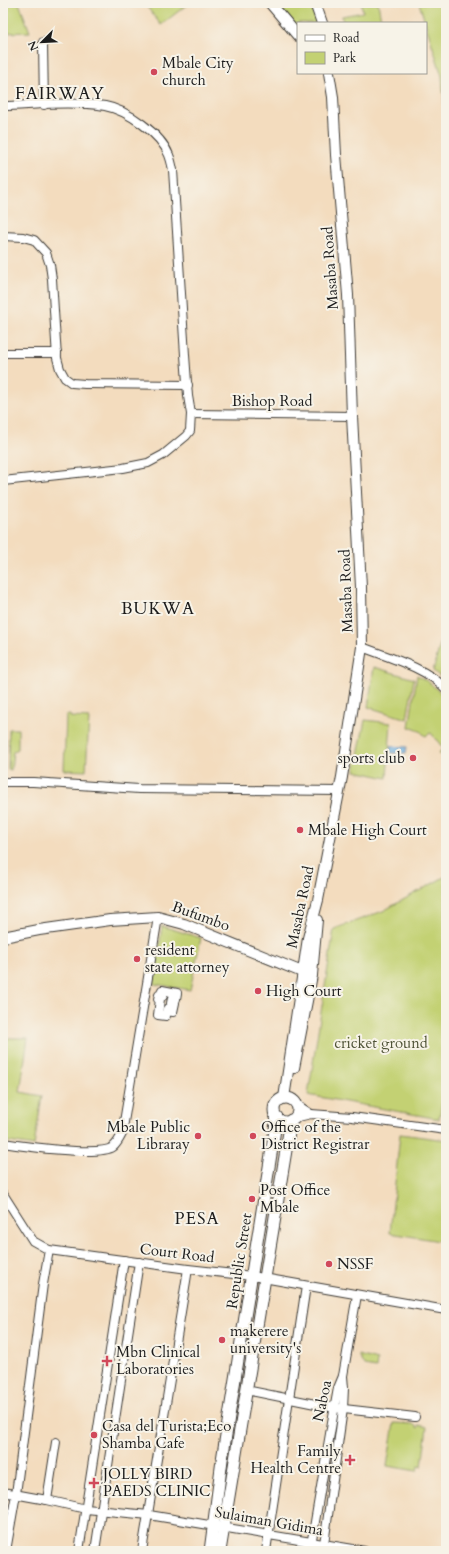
<svg xmlns="http://www.w3.org/2000/svg" width="449" height="1554" viewBox="0 0 449 1554" font-family="Cardo,serif">
<rect width="100%" height="100%" fill="#f7f3e8"/>
<filter id="ink" filterUnits="userSpaceOnUse"><feTurbulence type="fractalNoise" baseFrequency=".025" numOctaves="2"/><feDisplacementMap in="SourceGraphic" scale="8" xChannelSelector="R" yChannelSelector="G"/><feConvolveMatrix kernelMatrix="1 2 1 2 8 2 1 2 1" color-interpolation-filters="sRGB"/></filter>
<filter id="wash" filterUnits="userSpaceOnUse"><feTurbulence type="fractalNoise" baseFrequency=".012" numOctaves="4" result="noise"/><feDisplacementMap in="SourceGraphic" scale="16" xChannelSelector="R" yChannelSelector="G"/><feGaussianBlur stdDeviation="0.9" result="paint"/><feColorMatrix in="noise" values="0 0 0 0 0 0 0 0 0 0 0 0 0 0 0 0 0 1.4 0 .05"/><feComposite in="paint" operator="in"/></filter>
<g filter="url(#wash)">
<rect width="100%" height="100%" fill="#f3dcbe"/>
<g fill="#c3d173" stroke="#707648">
<path d="M3,3H19L30,32L3,33Z"/>
<path d="M144,3H189L161,25Z"/>
<path d="M276,3H310L317,23H298V28Z"/>
<path d="M361,3H378L381,20L362,23H343L342,16L363,12Z"/>
<path d="M419,3H446V127L442,76Z"/>
<path d="M446,622V681L433,671Z"/>
<path d="M374,667L414,679L407,719L368,707Z"/>
<path d="M417,675L430,683L446,698V762L439,753L443,748L431,733L425,736L420,731L409,727Z"/>
<path d="M66,715H70V717L89,718L86,771L64,770Z"/>
<path d="M365,720L391,723L387,778L355,771Z"/>
<path d="M9,729H18V749L13,752L11,770L8,769Z"/>
<path d="M446,876V1081L439,1119L308,1095L334,929L383,911Z"/>
<path d="M162,926L201,938L190,990L154,984Z"/>
<path d="M4,1038H28L20,1092L42,1096L34,1146L3,1141Z"/>
<path d="M400,1134L446,1140V1242L390,1233Z"/>
<path d="M358,1355L377,1360L376,1368L364,1366Z"/>
<path d="M394,1423L413,1424L418,1428L419,1425L427,1427L422,1467L418,1466L417,1471L387,1466Z"/>
</g>
<path fill="#6aacde" stroke="#43647d" d="M391,746L407,747L406,753H390Z"/>
</g>
<g filter="url(#ink)">
<g fill="none" stroke-linecap="round" stroke-linejoin="round">
<defs>
<g id="minor">
<path d="M43,42L44,105"/>
<path d="M3,106C36,105 72,101 105,106C127,110 161,134 169,155C171,160 172,165 173,170L185,355L188,396L191,414L190,431L186,436L163,455L148,463L123,468L3,481"/>
<path d="M3,236L23,237L34,240L46,253L50,265L52,279L57,358L60,369L65,378L72,383L85,384L188,385"/>
<path d="M3,353H57"/>
<path d="M191,414L352,416"/>
<path d="M362,647C388,657 427,668 446,689"/>
<path d="M3,782H33L139,789L339,791"/>
<path d="M177,993L176,999L172,998L171,1003H175L173,1012L169,1011V1010L167,1009L166,1016L158,1015L160,999H158L159,995L163,996V994H161L162,990L177,993"/>
<path d="M296,1104L311,1114"/>
<path d="M294,1118L311,1114L352,1117L446,1130"/>
<path d="M3,1143C22,1146 99,1157 113,1147C117,1144 120,1138 122,1134L158,917"/>
<path d="M3,1194L33,1241L49,1250L188,1269L252,1276L446,1310"/>
<path d="M246,1390L335,1408L415,1417"/>
<path d="M3,1492L47,1500L86,1509L149,1515L365,1551"/>
<path d="M47,1500L56,1442"/>
<path d="M6,1551L16,1494L43,1284L49,1250"/>
<path d="M79,1551L124,1260"/>
<path d="M95,1551L139,1262"/>
<path d="M142,1551L188,1269"/>
<path d="M266,1551L306,1286"/>
<path d="M310,1551L332,1422L338,1388L343,1376L357,1295"/>
<path d="M323,1551L343,1409L344,1388L343,1376"/>
</g>
<g id="tertiary">
<path d="M270,3L298,36"/>
<path d="M315,3L322,23"/>
<path d="M3,937L39,930L110,920L158,917L184,924L302,972L312,975"/>
<path d="M294,1068L312,975L317,920"/>
<path d="M284,1098L308,938L318,900L342,777L362,647L361,587L352,416L348,295L336,155L333,97L329,73"/>
</g>
<g id="secondary">
<circle cx="286" cy="1110" r="12"/>
<path d="M210,1551L222,1460L277,1117"/>
<path d="M220,1551L291,1120"/>
</g>
</defs>
<use href="#minor" stroke="#3c3934" stroke-width="10"/>
<use href="#tertiary" stroke="#3c3934" stroke-width="12"/>
<use href="#secondary" stroke="#3c3934" stroke-width="13"/>
<use href="#minor" stroke="#fff" stroke-width="8"/>
<use href="#tertiary" stroke="#fff" stroke-width="10"/>
<use href="#secondary" stroke="#fff" stroke-width="11"/>
</g>
</g>
<g fill="#d1495b" stroke="#f7f3e8" stroke-width="1.5">
<circle cx="154" cy="72" r="4"/>
<circle cx="413" cy="758" r="4"/>
<circle cx="300" cy="830" r="4"/>
<circle cx="137" cy="959" r="4"/>
<circle cx="258" cy="991" r="4"/>
<circle cx="198" cy="1136" r="4"/>
<circle cx="253" cy="1136" r="4"/>
<circle cx="252" cy="1199" r="4"/>
<circle cx="329" cy="1264" r="4"/>
<circle cx="222" cy="1340" r="4"/>
<path d="M105 1355h4v4h4v4h-4v4h-4v-4h-4v-4h4z"/>
<circle cx="94" cy="1435" r="4"/>
<path d="M348 1454h4v4h4v4h-4v4h-4v-4h-4v-4h4z"/>
<path d="M92 1477h4v4h4v4h-4v4h-4v-4h-4v-4h4z"/>
</g>
<g text-anchor="middle" stroke-width="4" stroke-linejoin="round" paint-order="stroke">
<g font-size="15" fill="#1c1c1c" stroke="#f7f3e8" text-anchor="start">
<text x="162" y="68">Mbale City<tspan x="162" dy="17">church</tspan></text>
<text x="405" y="763" text-anchor="end">sports club</text>
<text x="308" y="835">Mbale High Court</text>
<text x="145" y="955">resident<tspan x="145" dy="17">state attorney</tspan></text>
<text x="266" y="996">High Court</text>
<text x="190" y="1132" text-anchor="end">Mbale Public<tspan x="190" dy="17">Libraray</tspan></text>
<text x="261" y="1132">Office of the<tspan x="261" dy="17">District Registrar</tspan></text>
<text x="260" y="1195">Post Office<tspan x="260" dy="17">Mbale</tspan></text>
<text x="337" y="1269">NSSF</text>
<text x="230" y="1336">makerere<tspan x="230" dy="17">university's</tspan></text>
<text x="116" y="1357">Mbn Clinical<tspan x="116" dy="17">Laboratories</tspan></text>
<text x="102" y="1431">Casa del Turista;Eco<tspan x="102" dy="17">Shamba Cafe</tspan></text>
<text x="341" y="1456" text-anchor="end">Family<tspan x="341" dy="17">Health Centre</tspan></text>
<text x="103" y="1479">JOLLY BIRD<tspan x="103" dy="17">PAEDS CLINIC</tspan></text>
</g>
<g font-size="15" fill="#1c1c1c" stroke="#f7f3e8">
<text transform="translate(330 268) rotate(-94)" y="5">Masaba Road</text>
<text x="272" y="406">Bishop Road</text>
<text transform="translate(346 591) rotate(-92)" y="5">Masaba Road</text>
<text transform="translate(300 907) rotate(-78)" y="5">Masaba Road</text>
<text transform="translate(201 916) rotate(20)" y="5">Bufumbo</text>
<text transform="translate(177 1253) rotate(7)" y="5">Court Road</text>
<text transform="translate(239 1261) rotate(-81)" y="5">Republic Street</text>
<text transform="translate(322 1401) rotate(-78)" y="5">Naboa</text>
<text transform="translate(269 1521) rotate(10)" y="5">Sulaiman Gidima</text>
</g>
<g font-size="15" fill="#4e5236" stroke="#f7f3e8">
<text x="381" y="1048">cricket ground</text>
</g>
<g font-size="17" letter-spacing="1" fill="#1c1c1c" stroke="#f7f3e8">
<text x="60" y="99">FAIRWAY</text>
<text x="158" y="614">BUKWA</text>
<text x="197" y="1224">PESA</text>
</g>
</g>
<rect width="449" height="1554" fill="none" stroke="#f7f3e8" stroke-width="16"/>
<rect x="297" y="22" width="130" height="52" fill="#f7f3e8" stroke="#9f9d96"/>
<rect x="305" y="35" width="20" height="6" fill="#ffffff" stroke="#9f9d96"/>
<text x="333" y="42" font-size="12" fill="#1c1c1c">Road</text>
<rect x="305" y="52" width="20" height="12" fill="#c3d173" stroke="#9f9d96"/>
<text x="333" y="62" font-size="12" fill="#1c1c1c">Park</text>
<g transform="translate(42 42) rotate(246)" stroke="#f7f3e8" stroke-width="3" paint-order="stroke">
<path d="M0-3L7 15L0 10L-7 15Z" fill="#1c1c1c"/>
<text y="-6" font-size="11" font-weight="bold" text-anchor="middle" fill="#1c1c1c">N</text>
</g>
</svg>
